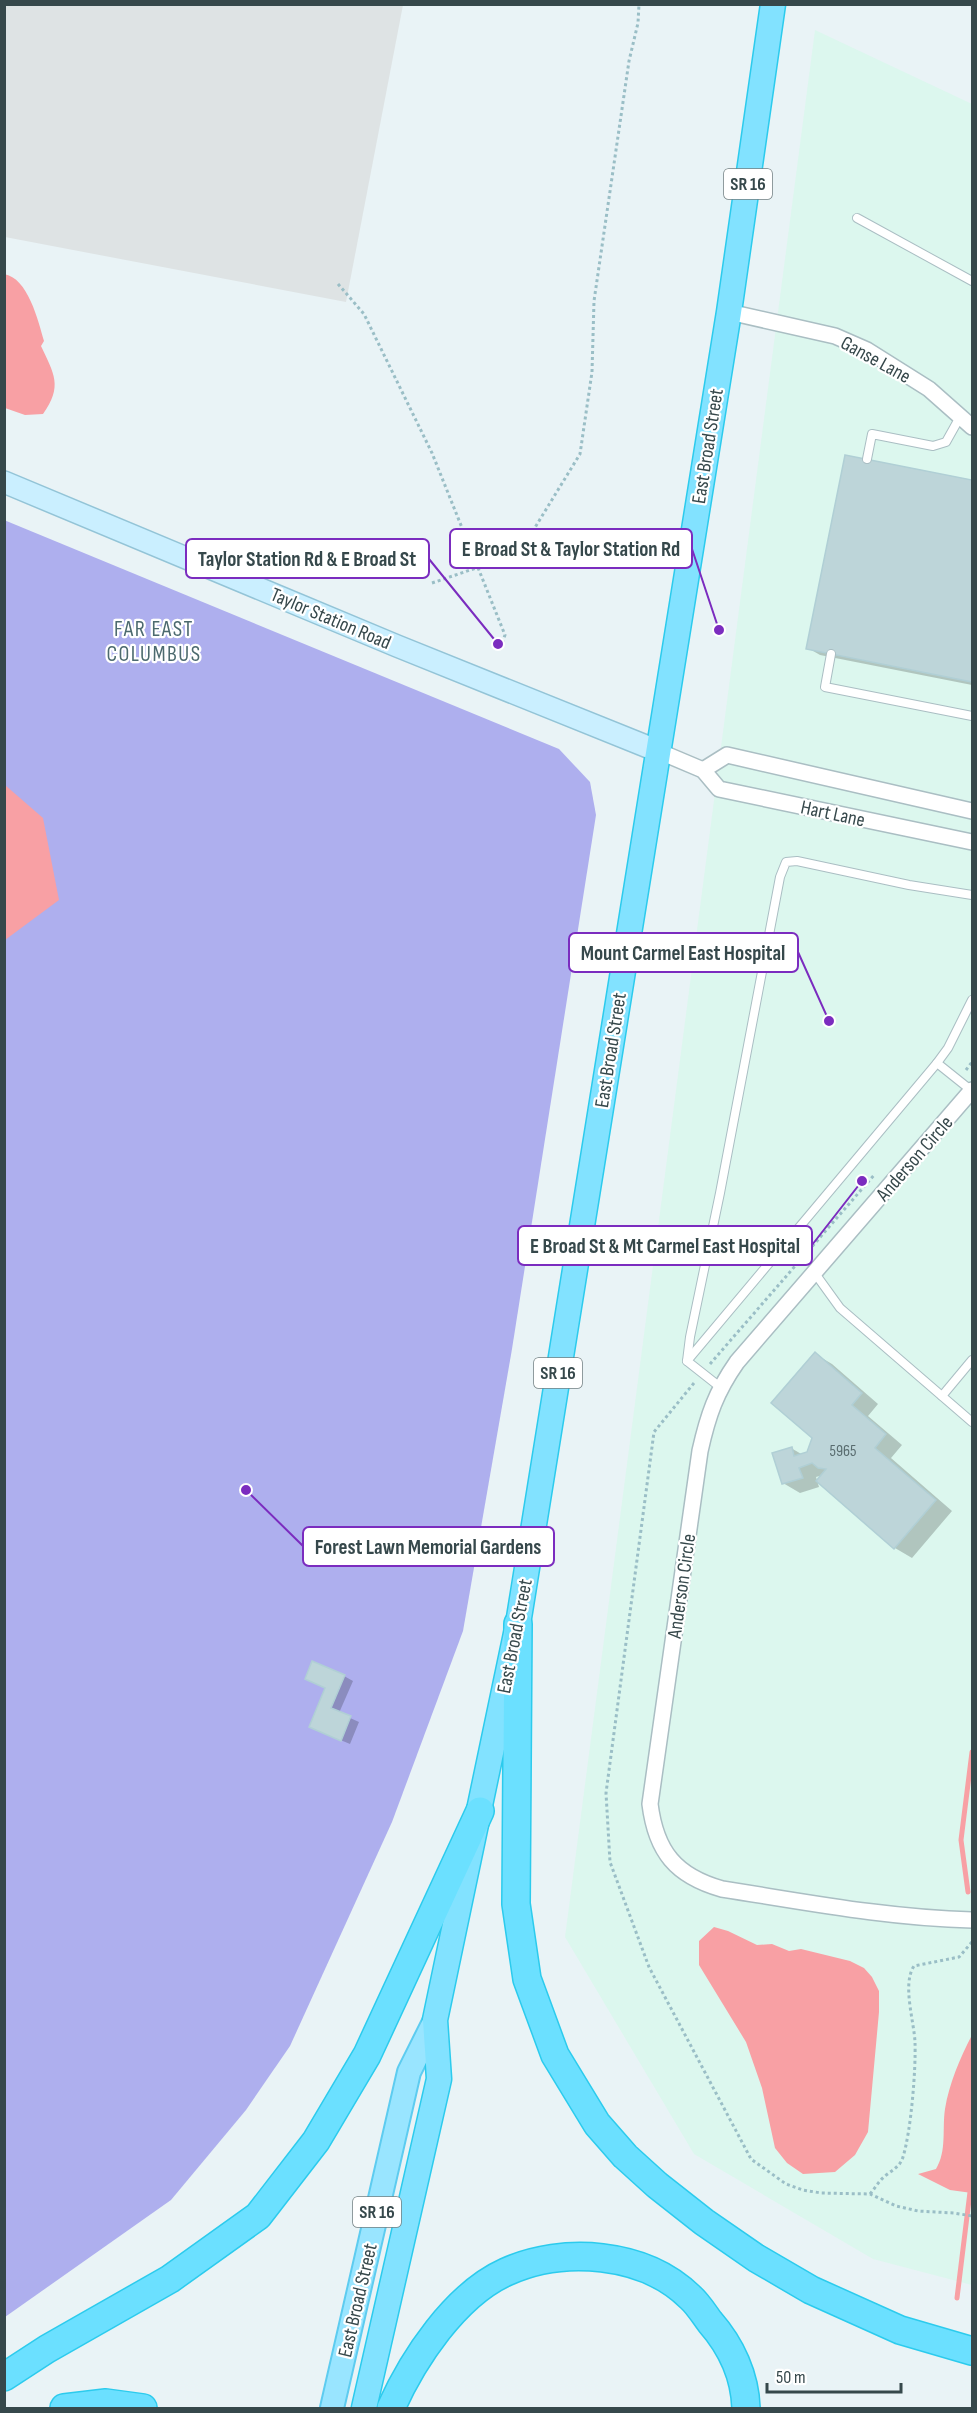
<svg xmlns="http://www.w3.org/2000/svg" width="977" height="2413" viewBox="0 0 977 2413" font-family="'Sofia Sans Condensed',sans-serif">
<rect width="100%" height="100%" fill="#e9f3f6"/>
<path fill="#dcf7ee" d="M815,30L972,104V2285L873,2259L694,2154L565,1937Z"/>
<path fill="#aeafee" d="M4,520L559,749L590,782L596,815L512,1349L463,1631L392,1822L290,2046L246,2110L171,2200L5,2317Z"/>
<path fill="#dee3e4" d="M4,5H403L346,302L5,237Z"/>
<g fill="#f8a0a4">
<path d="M4,274C28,278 38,320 44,341L41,346C54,374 63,386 43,414L25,415L5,408Z"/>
<path d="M5,785L43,818L59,900L5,940Z"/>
<path d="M714,1927L728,1931L757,1945L772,1944L789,1951L801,1949L850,1961L864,1968L872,1977L879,1991V2012L868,2132L855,2155L835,2172L803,2174L787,2163L775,2148L762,2088L746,2042L699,1965V1941Z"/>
<path d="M972,2035V2193L950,2190L918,2174L936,2169C947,2151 942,2129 945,2109C949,2084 960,2058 972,2035Z"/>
</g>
<g fill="#0003">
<path d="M846,457L972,481V685L820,655L808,648Z"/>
<path d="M815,1354L832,1364L878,1404L868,1416L902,1445L891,1458L952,1511L912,1558L895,1548L818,1481L823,1475L816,1477L819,1487L800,1493L783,1483L791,1448L803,1455L808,1453L814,1438Z"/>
<path d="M344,1676L353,1681L339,1713L359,1722L350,1744L319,1731Z"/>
</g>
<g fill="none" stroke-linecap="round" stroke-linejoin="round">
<g stroke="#f8a0a4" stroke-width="5">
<path d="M968,1892L961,1840L972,1752"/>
<path d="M957,2298L970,2192"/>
</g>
</g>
<g fill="#bdd5d9" stroke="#b0cfd5" stroke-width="1.5">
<path d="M845,455L972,480V682L806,649Z"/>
<path d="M815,1352L862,1393L852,1405L886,1434L875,1448L936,1500L894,1549L816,1481L826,1469L818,1468L812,1463L799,1468L803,1478L782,1484L772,1453L792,1447L794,1456L807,1452L812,1438L771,1403Z"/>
<path d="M312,1661L345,1675L331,1708L351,1716L341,1741L309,1727L325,1688L305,1679Z"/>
</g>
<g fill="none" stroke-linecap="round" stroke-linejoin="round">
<defs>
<g id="service">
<path d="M857,218L972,281"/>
<path d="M867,459L872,434L933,446L946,442L960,417"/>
<path d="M831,654L825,687L972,716"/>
<path d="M937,1063L948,1048L972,1000"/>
<path d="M814,1272L840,1308L972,1422"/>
<path d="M687,1361L690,1337L720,1193L780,877L786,862L797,861L909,885L972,895"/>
<path d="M720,1387L687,1361L937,1063L972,1091"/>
<path d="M942,1396L972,1360"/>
</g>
<g id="minor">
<path d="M729,312L835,336L867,350L929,389L972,427"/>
<path d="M658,751L703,770L719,789L972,842"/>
<path d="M703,770L727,755L972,811"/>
<path d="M972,1090L737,1362C716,1392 708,1415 700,1451L650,1804C656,1852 676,1876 722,1889C806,1902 888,1918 972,1920"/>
</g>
<path id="secondary" d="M4,482L397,646L658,751"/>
<path id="primary" d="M332,2408L409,2072L435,2020"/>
<path id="trunk" d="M364,2408L439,2079L435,2020L518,1624L729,312L773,4"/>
<g id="motorway">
<path d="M518,1624L516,1904L527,1979L555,2055L597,2124L625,2156L657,2185L704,2222L756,2258L811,2290L900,2330L972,2351"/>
<path d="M4,2377L47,2349L170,2279L258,2216L316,2141L367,2055L480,1811"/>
<path d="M64,2408L106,2403L143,2408"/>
<path d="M391,2408C413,2359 455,2295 506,2272C563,2246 644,2252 690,2297C698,2304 704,2314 710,2322C731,2346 745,2376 746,2408"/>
</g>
</defs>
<use href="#service" stroke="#aabec3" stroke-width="10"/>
<use href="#minor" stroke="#aabec3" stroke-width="18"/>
<use href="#secondary" stroke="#93c4d7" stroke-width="24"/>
<use href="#primary" stroke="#5dccf0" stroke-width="26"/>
<use href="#trunk" stroke="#2ccbed" stroke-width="27"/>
<use href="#motorway" stroke="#2ccbed" stroke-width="30"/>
<g stroke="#9abec6" stroke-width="3" stroke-dasharray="3 3" stroke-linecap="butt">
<path d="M338,284L364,314L432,453L505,635L500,649"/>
<path d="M432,583L479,567L531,534L580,454L592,372L594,301L629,61L638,23L639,4"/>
<path d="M966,1070L972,1062"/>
<path d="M710,1364L875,1174"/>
<path d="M694,1383L654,1432L606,1793L610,1862L649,1967L751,2159L786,2184L803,2190L821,2193L870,2194L896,2206L918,2211L954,2213L972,2216"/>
<path d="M870,2194C875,2188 879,2181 885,2176C892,2170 900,2167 903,2157C911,2131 916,2070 915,2042C914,2021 902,1984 914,1966L959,1957L972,1942"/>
</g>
<use href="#service" stroke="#fff" stroke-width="8"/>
<use href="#minor" stroke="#fff" stroke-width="15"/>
<use href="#secondary" stroke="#caefff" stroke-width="21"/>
<use href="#primary" stroke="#99e5ff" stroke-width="22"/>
<use href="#trunk" stroke="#82e2ff" stroke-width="24"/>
<use href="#motorway" stroke="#6be0ff" stroke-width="27"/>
</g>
<g text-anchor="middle" stroke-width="4.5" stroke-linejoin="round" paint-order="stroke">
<g font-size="16" fill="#586b6e">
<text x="843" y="1456">5965</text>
</g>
<g fill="#fff" stroke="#727f81" stroke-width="1.5">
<rect x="724" y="169" width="48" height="30" rx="4.5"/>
<rect x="534" y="1358" width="48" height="30" rx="4.5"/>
<rect x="353" y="2197" width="48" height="30" rx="4.5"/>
</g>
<g font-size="18" font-weight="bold" fill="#36484b">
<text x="748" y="190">SR 16</text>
<text x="558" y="1379">SR 16</text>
<text x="377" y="2218">SR 16</text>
</g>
<g font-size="20" fill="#36484b" stroke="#fff">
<text transform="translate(876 359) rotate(29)" y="7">Ganse Lane</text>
<text transform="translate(707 446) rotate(-81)" y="7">East Broad Street</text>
<text transform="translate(331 618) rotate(23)" y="7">Taylor Station Road</text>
<text transform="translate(833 813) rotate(12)" y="7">Hart Lane</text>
<text transform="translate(610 1050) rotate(-81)" y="7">East Broad Street</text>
<text transform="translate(914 1158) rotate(-49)" y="7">Anderson Circle</text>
<text transform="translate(681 1586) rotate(-82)" y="7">Anderson Circle</text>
<text transform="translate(514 1636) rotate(-79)" y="7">East Broad Street</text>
<text transform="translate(357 2300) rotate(-77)" y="7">East Broad Street</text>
</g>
<g font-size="22" letter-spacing="1.5" fill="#4c6a6f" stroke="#fff">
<text x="154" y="636">FAR EAST<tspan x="154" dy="25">COLUMBUS</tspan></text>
</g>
</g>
<path fill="none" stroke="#7b2cbf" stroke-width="2" d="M719 630L692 549M498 644L429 559M829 1021L798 952M862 1181L812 1245M246 1490L303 1546"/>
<g fill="#7b2cbf" stroke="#fff" stroke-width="2">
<circle cx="719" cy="630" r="6"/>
<circle cx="498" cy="644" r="6"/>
<circle cx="829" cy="1021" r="6"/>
<circle cx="862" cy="1181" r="6"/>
<circle cx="246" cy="1490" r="6"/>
</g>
<g fill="#fff" stroke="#7b2cbf" stroke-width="2">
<rect x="450" y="529" width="242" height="39" rx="6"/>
<rect x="186" y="539" width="243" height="39" rx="6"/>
<rect x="569" y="933" width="229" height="39" rx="6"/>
<rect x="518" y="1226" width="294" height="39" rx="6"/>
<rect x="303" y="1527" width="251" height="39" rx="6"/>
</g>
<g font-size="21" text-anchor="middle" font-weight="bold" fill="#36484b">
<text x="571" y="556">E Broad St &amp; Taylor Station Rd</text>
<text x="307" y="566">Taylor Station Rd &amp; E Broad St</text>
<text x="683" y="960">Mount Carmel East Hospital</text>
<text x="665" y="1253">E Broad St &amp; Mt Carmel East Hospital</text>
<text x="428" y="1554">Forest Lawn Memorial Gardens</text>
</g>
<rect width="977" height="2413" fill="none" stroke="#36484b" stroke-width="12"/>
<path d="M767 2383v9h134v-9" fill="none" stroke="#36484b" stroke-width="3"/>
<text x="776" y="2383" font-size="18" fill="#36484b" stroke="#ffffff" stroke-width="4.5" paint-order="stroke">50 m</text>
</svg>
